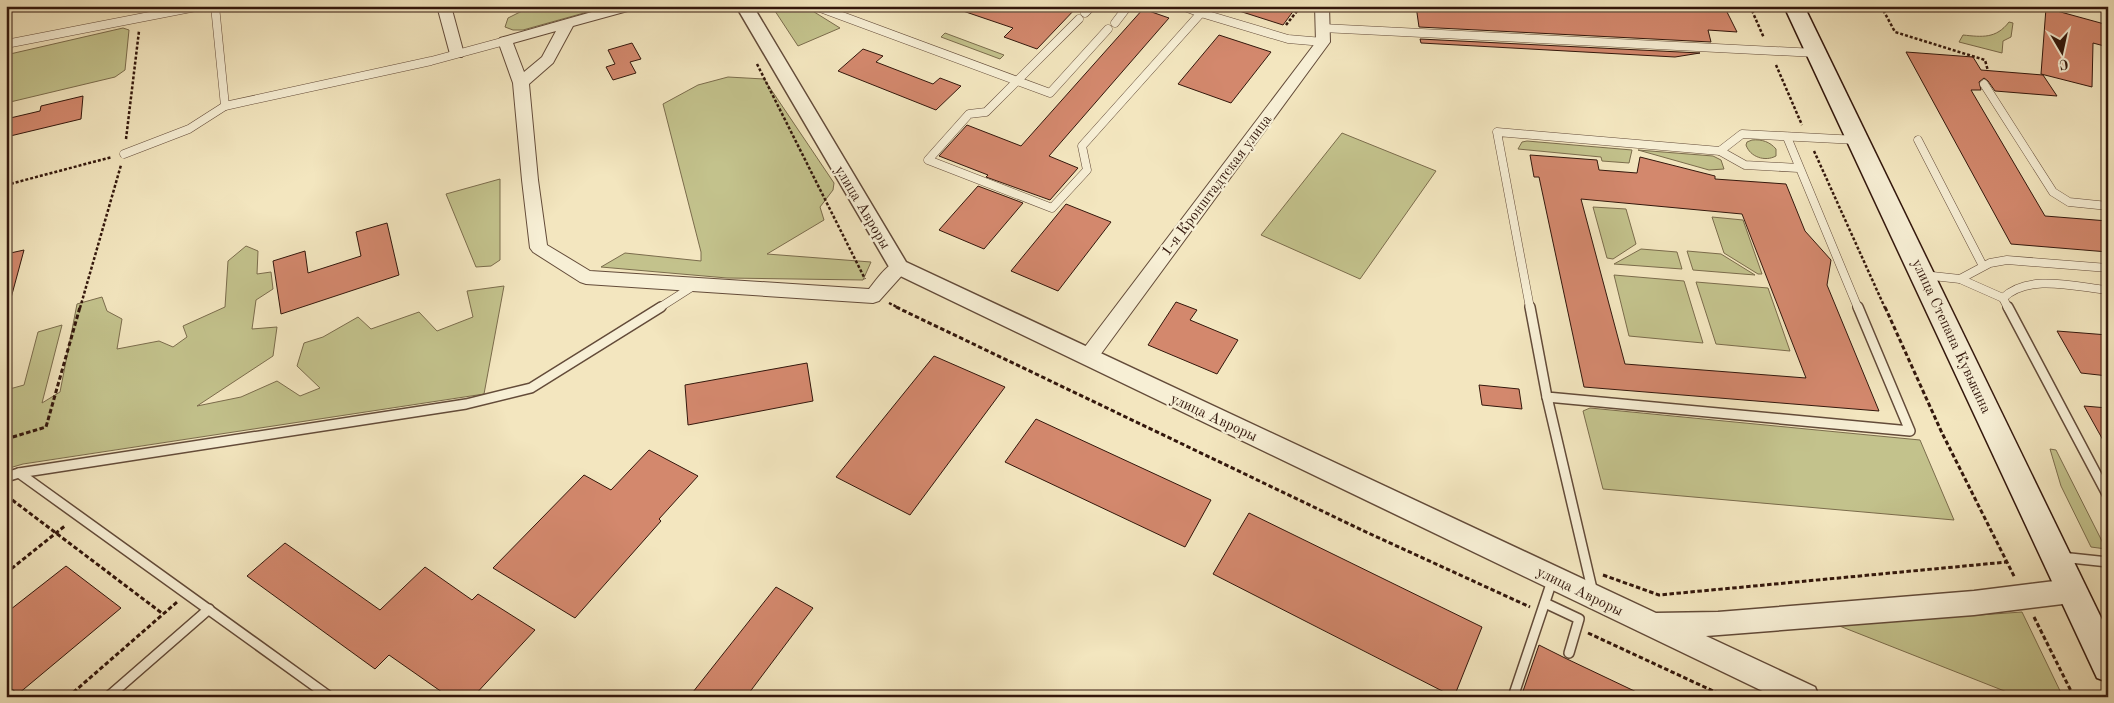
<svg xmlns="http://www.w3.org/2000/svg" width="2114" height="703" viewBox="0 0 2114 703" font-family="'Old Standard TT',serif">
<rect width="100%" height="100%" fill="#f3e6bf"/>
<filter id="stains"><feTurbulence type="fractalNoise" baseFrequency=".004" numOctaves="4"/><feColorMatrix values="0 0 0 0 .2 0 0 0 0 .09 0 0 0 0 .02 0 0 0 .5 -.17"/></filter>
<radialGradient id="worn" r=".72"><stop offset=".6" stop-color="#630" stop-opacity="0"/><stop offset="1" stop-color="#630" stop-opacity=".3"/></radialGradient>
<g fill="#c3c28c" stroke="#7b6c4c">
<path d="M609,6L523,30H513L505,27L508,18L532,6Z"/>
<path d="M794,6L811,10L840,28L798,46L775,11L774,7Z"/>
<path d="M2009,22L2013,23L2011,37L2003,41L2002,53L1959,42L1963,35C1982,37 1996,39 2009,22Z"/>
<path d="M123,28L129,30L125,70L115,77L6,103V80L10,54Z"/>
<path d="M945,33L1004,55L1000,59L941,37Z"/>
<path d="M728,77L764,79L834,183L833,190L820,207L824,220L767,254L871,262L863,280L727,278L601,267L625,253L701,261V252L663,104L698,85Z"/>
<path d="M1342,133L1436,171L1360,279L1261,235Z"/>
<path d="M1752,140C1762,139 1770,142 1776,149V156C1765,162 1750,157 1746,145L1747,142Z"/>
<path d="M1527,141L1632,150L1629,163L1602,161L1601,157L1518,149L1522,142Z"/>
<path d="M1638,150L1713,156L1721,160L1724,169L1709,170Z"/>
<path d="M500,179V260L491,266L476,267L446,194Z"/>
<path d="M1593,207L1626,209L1636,244L1613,259L1607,258Z"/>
<path d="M1712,217L1743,220L1762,274H1758L1724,253Z"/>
<path d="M246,246L258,251L257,274L271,272L273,289L256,300L252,329L277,327L273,356L197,406L241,397L277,381L300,396L320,388L297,366L304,343L323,337L358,317L371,329L419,312L437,331L473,317L467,291L504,286L484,394L23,464L6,469V390L24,385L38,332L62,325L42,403L60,392L77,304L102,297L107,311L122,319L117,349L159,341L173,347L187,337L183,326L225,307L228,261Z"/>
<path d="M1641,249L1677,252L1682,269L1614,264Z"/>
<path d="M1687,251L1721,254L1755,275L1693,270Z"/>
<path d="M1614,275L1684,281L1703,343L1629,336Z"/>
<path d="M1696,282L1768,288L1790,351L1716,344Z"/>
<path d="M1590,408L1920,440L1954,520L1603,489L1583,411Z"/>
<path d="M2050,449L2056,450L2106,549L2091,547L2061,486Z"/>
<path d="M2022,612L2063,697H2012V694L1837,625Z"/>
</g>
<g fill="#d3886d" stroke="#33170c" fill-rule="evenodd">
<path d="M958,6H1078L1037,49L1004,37L1013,28L957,9Z"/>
<path d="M1236,6H1297L1283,25L1236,10Z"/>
<path d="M1416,6H1724L1737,32L1708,30L1711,42L1419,27Z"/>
<path d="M2046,8L2108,25V47L2093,43L2092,87L2041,74Z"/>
<path d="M1143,9L1169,18L1049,156L1078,168L1050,200L986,177L988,175L939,156L967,125L1021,146Z"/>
<path d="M1219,35L1271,52L1231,103L1178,84Z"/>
<path d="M1420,39L1700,53L1675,57L1421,43Z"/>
<path d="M632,43L641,59L630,62L636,73L613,80L606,67L615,64L608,50Z"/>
<path d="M863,49L883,56L876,62L933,84L940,78L961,86L936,110L838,71Z"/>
<path d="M1906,52L1973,57L1981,70L2043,75L2057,96L1995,91L1988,81L1984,78L1979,82L1981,90H1971L2045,216L2108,221V252L2011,244Z"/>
<path d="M83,96L81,119L6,137V119L40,111L41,106Z"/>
<path d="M1530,155L1597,160L1599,170L1637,173L1640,157L1715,176V179L1786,184L1805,231L1831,260L1827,285L1879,411L1584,387L1539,177H1534ZM1581,199L1742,214L1806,378L1625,364Z"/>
<path d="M978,186L1023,203L984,249L939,230Z"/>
<path d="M1066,204L1111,222L1058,291L1011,271Z"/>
<path d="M387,223L399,275L281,314L273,261L305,251L308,273L361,256L356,232Z"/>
<path d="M24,250L11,298L6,297V254Z"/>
<path d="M1176,302L1197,310L1190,320L1238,340L1217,374L1148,345Z"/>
<path d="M2057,331L2108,335V376L2081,373Z"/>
<path d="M934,356L1005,387L910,515L836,477Z"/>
<path d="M807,363L813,401L688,425L685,385Z"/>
<path d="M1479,385L1519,389L1522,409L1482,405Z"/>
<path d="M2084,406L2108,408V449Z"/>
<path d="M1036,419L1211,500L1185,547L1005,462Z"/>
<path d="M649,450L698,476L659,519L661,521L575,618L493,568L584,475L611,490Z"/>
<path d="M1249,513L1482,627L1454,697L1213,574Z"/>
<path d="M285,543L380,610L425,567L472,600L478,594L535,630L473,697H449L389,655L375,669L247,576Z"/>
<path d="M66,566L121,608L18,694L6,684V613Z"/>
<path d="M776,587L813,608L746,697H689Z"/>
<path d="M1539,645L1567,659L1647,697H1521Z"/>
</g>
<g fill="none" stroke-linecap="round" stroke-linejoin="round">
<defs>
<g id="service-far1">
<path d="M215,6L225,106L431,61L505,41"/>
<path d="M815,6L1050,93L1108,29"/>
<path d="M1182,6L1201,13"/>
<path d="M1085,13L1092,6"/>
<path d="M1079,19L986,112L969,114L928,160L1052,208L1087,170L1082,146L1201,13L1288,39L1323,42"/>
<path d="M1115,23L1128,6"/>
<path d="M1322,28L1816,53"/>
<path d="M6,44L201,6"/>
<path d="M1984,84L2053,192L2069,202L2108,206"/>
<path d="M1787,137L1858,308"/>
<path d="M1918,140L1983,266"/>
<path d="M1720,151L1745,165L1798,168"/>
<path d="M124,154L189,129L225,106"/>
<path d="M1923,275L1960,279L1990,263L2007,260L2108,268"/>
<path d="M1960,279L2003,298"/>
<path d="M659,308L695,285"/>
<path d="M1530,308L1497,132L1720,151L1742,134L1857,140"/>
<path d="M2008,308L2003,298C2029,273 2076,287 2108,290"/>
</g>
<g id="service">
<path d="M1530,307L1547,397L1910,431L1858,307"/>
<path d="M2008,307L2108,496"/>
<path d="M1547,397L1593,593"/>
<path d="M19,473L330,697"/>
<path d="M6,477L19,473L466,404L531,388L661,307"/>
<path d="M2061,557L2108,562"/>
<path d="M1545,603L1579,619L1569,653"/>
<path d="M108,697L209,609"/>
<path d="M1513,697L1553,578"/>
</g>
<g id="minor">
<path d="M437,6H451L464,54L462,57H452L450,54Z"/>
<path d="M613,6H637L635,9L573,26L553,63L529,84L538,180L547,245L590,271L869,289C878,278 890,258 905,262L908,267L905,272L879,301L873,303L586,284L580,282L533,252L530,248L522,180L513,83L498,41L500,38ZM556,31L542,57L524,72L513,43Z"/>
<path d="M1315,6H1329L1330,42L1095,362L1088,364L1081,362L1079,357L1081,352L1316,42Z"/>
</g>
<path id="tertiary" d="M736,6H753L906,262L1656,613L1718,612L1974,591L2071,579L2080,583L2084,591L2080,599L2071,603L1974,615L1706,636L1815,687L1819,697H1775L892,272Z"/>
<path id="secondary" d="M1784,6H1804L2108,632V682L2097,678Z"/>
</defs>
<use href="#service-far1" stroke="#634b39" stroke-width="9"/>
<use href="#service" stroke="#634b39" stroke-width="12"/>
<use href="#minor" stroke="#634b39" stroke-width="2"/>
<use href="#tertiary" stroke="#634b39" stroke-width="3"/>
<use href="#secondary" stroke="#33170c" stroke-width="3"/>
<g stroke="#33170c" stroke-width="2.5" stroke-dasharray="3 2" stroke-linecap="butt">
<path d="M1750,6L1764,38"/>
<path d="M1881,6L1895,32L1985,60L1988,71"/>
<path d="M1286,25L1301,6"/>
<path d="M757,64L865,279"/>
<path d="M1776,65L1802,125"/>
<path d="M126,139L139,31"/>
<path d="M1814,151L1885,308"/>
<path d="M6,185L112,157"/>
<path d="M889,303L899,308"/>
<path d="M80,308L121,165"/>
</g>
<g stroke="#33170c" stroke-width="3" stroke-dasharray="4.5 2.5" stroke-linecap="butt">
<path d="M896,307L1366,532L1530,607"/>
<path d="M1885,307L1942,433L2015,578"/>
<path d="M6,439L46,427L80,307"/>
<path d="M6,501L11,499L163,614"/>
<path d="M6,573L66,525"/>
<path d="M1603,575L1659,595L2007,562"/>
<path d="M2034,617L2074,697"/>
<path d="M1588,633L1726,697"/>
<path d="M68,697L177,602"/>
</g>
<use href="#service-far1" stroke="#f7efd5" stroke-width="8"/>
<use href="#service" stroke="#f7efd5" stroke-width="9"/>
<use href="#minor" fill="#f7efd5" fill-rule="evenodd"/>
<use href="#tertiary" fill="#f7efd5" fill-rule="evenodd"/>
<use href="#secondary" fill="#f7efd5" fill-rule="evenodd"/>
</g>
<g text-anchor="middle" stroke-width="4.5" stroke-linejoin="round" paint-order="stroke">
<g font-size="15" fill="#33170c" stroke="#f7efd5">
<text transform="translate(1216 185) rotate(-53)" y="5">1-я Кронштадтская улица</text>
<text transform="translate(863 207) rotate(59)" y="5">улица Авроры</text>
<text transform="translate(1952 336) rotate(65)" y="5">улица Степана Кувыкина</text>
<text transform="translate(1214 417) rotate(25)" y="5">улица Авроры</text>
<text transform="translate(1580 591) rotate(26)" y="5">улица Авроры</text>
</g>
</g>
<rect width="2114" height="703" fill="none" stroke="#f3e6bf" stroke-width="25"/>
<rect x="8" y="8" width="2099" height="688" fill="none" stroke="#33170c" stroke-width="2.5"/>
<rect x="12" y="12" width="2089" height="678" fill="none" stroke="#33170c"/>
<g transform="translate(2062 52) rotate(171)" stroke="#f7efd5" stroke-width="4" paint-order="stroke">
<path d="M0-4L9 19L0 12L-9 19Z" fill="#33170c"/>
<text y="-8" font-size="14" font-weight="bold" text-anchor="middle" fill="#33170c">С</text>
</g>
<rect width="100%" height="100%" filter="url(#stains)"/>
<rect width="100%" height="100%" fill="url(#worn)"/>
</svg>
